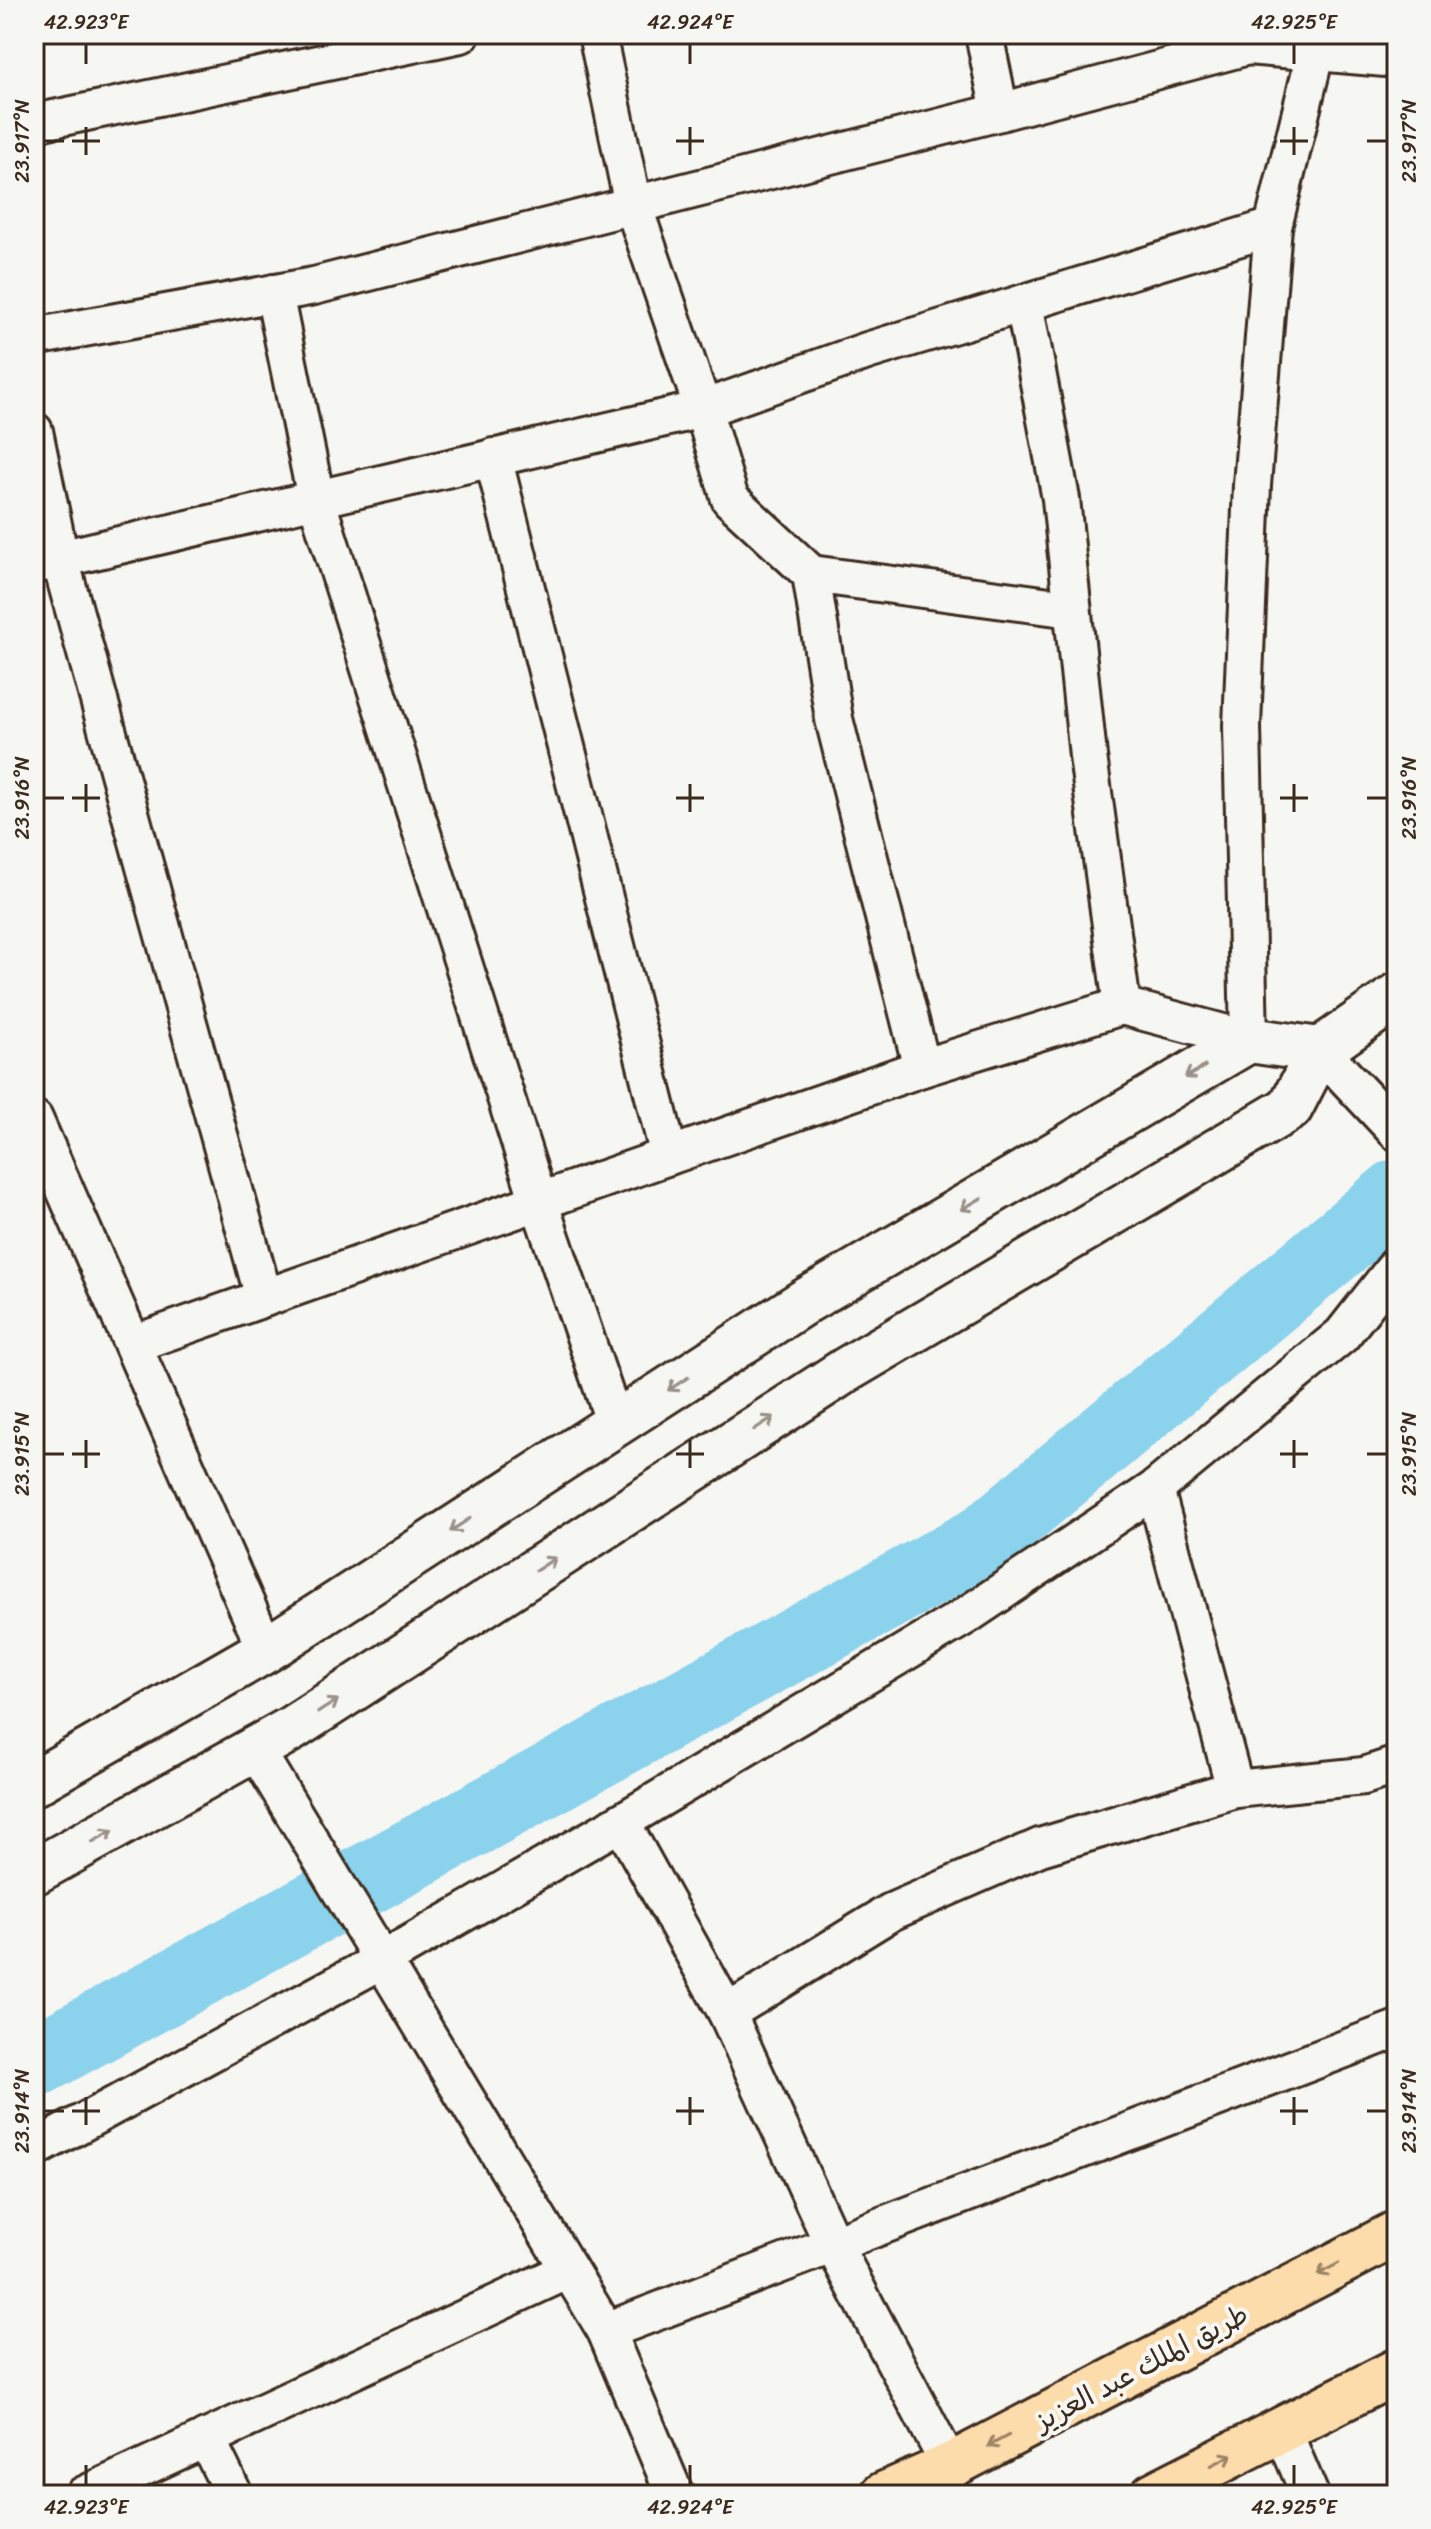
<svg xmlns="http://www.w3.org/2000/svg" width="1431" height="2529" viewBox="0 0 1431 2529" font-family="Sriracha,'Playpen Sans Arabic',sans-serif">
<rect width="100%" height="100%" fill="#f6f6f2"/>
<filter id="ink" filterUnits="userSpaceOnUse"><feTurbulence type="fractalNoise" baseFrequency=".0125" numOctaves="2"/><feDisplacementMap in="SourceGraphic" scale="16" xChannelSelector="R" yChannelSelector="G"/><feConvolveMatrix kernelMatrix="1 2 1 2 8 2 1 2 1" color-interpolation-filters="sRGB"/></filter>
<g filter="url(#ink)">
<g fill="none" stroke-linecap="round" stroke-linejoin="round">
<path stroke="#8bd2ec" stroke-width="72" d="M34,2062L983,1541L1397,1195"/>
<defs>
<g id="street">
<path d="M597,34L633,205L703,409L730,499L811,574L834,719L922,1068"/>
<path d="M984,34L1000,112"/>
<path d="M34,123L461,34"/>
<path d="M274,293L316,499L539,1202L615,1424"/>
<path d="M1024,303L1061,499L1088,756L1122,1006"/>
<path d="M34,337L314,286L1000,112L1248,46L1397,59"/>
<path d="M34,431L60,559L264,1298"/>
<path d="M34,565L703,409L867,351L1273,227"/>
<path d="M811,574L1072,609"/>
<path d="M1320,1050L1397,1132"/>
<path d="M34,1119L266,1650"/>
<path d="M669,1156L922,1068L1122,1006L1249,1040L1242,726L1252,485L1273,227L1316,50V34"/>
<path d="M133,1344L669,1156L493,457"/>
<path d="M1155,1489L1235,1789"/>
<path d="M255,1749L606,2331L1397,2029"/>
<path d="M621,1822L727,2013L833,2244L950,2466"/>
<path d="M727,2013L891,1912L1040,1847L1235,1789L1364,1776L1397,1765"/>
<path d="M34,2149L382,1960L621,1822L967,1615L1155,1489L1342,1335L1397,1265"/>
<path d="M606,2331L675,2495"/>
<path d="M1282,2429L1310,2495"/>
<path d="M206,2438L234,2495"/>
<path d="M84,2495L569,2270"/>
</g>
<g id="secondary">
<path d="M34,1783L266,1650L804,1302L1249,1040L1320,1050"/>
<path d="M34,1872L291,1729L846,1370L1290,1108L1320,1050L1397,996"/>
</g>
<g id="highway">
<path d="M883,2495L950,2466L1397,2233"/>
<path d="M1153,2495L1397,2371"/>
</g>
</defs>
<use href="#street" stroke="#3b2a1e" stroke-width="42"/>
<use href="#secondary" stroke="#3b2a1e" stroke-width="50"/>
<use href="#highway" stroke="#3b2a1e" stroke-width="50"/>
<use href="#street" stroke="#f6f6f2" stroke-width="36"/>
<use href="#secondary" stroke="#f6f6f2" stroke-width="44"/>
<use href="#highway" stroke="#fddcac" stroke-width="44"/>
</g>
<defs><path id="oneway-shaft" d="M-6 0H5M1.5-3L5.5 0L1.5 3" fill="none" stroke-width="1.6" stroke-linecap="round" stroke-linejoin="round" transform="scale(2)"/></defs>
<g stroke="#989088">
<use href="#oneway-shaft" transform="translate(1195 1072) rotate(150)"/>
<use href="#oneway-shaft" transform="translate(971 1204) rotate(150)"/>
<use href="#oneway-shaft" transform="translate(678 1384) rotate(147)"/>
<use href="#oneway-shaft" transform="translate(764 1423) rotate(-33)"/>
<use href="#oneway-shaft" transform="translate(460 1525) rotate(147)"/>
<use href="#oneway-shaft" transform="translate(546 1564) rotate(-33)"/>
<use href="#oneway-shaft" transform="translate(328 1706) rotate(-33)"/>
<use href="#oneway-shaft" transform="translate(103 1836) rotate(-29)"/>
</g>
<g stroke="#9c8365">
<use href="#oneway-shaft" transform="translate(1328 2269) rotate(152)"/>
<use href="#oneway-shaft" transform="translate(998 2441) rotate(152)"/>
<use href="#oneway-shaft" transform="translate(1222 2460) rotate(-27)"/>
</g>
</g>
<path fill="none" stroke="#3b2a1e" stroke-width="3" d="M86,44V64M690,44V64M1294,44V64M86,127V155M690,127V155M1294,127V155M44,141H64M72,141H100M676,141H704M1280,141H1308M1367,141H1387M86,784V812M690,784V812M1294,784V812M44,798H64M72,798H100M676,798H704M1280,798H1308M1367,798H1387M86,1440V1468M690,1440V1468M1294,1440V1468M44,1454H64M72,1454H100M676,1454H704M1280,1454H1308M1367,1454H1387M86,2097V2125M690,2097V2125M1294,2097V2125M44,2111H64M72,2111H100M676,2111H704M1280,2111H1308M1367,2111H1387M86,2465V2485M690,2465V2485M1294,2465V2485"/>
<g text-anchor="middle" stroke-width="8" stroke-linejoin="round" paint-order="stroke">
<g font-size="28" fill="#3b2a1e" stroke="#f6f6f2">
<text transform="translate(1141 2367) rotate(-28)" y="10">طريق الملك عبد العزيز</text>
</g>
</g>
<rect width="1431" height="2529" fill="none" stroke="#f6f6f2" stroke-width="88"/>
<rect x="44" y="44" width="1343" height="2441" fill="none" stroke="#3b2a1e" stroke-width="3"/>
<g font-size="20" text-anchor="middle" fill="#3b2a1e">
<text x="86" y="29">42.923°E</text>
<text x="690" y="29">42.924°E</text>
<text x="1294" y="29">42.925°E</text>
<text transform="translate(22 141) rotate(-90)" y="7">23.917°N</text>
<text transform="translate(1409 141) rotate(-90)" y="7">23.917°N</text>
<text transform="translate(22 798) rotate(-90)" y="7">23.916°N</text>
<text transform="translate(1409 798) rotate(-90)" y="7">23.916°N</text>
<text transform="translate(22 1454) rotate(-90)" y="7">23.915°N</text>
<text transform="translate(1409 1454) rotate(-90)" y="7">23.915°N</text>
<text transform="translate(22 2111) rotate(-90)" y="7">23.914°N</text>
<text transform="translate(1409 2111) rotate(-90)" y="7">23.914°N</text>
<text x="86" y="2514">42.923°E</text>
<text x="690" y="2514">42.924°E</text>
<text x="1294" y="2514">42.925°E</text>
</g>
</svg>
